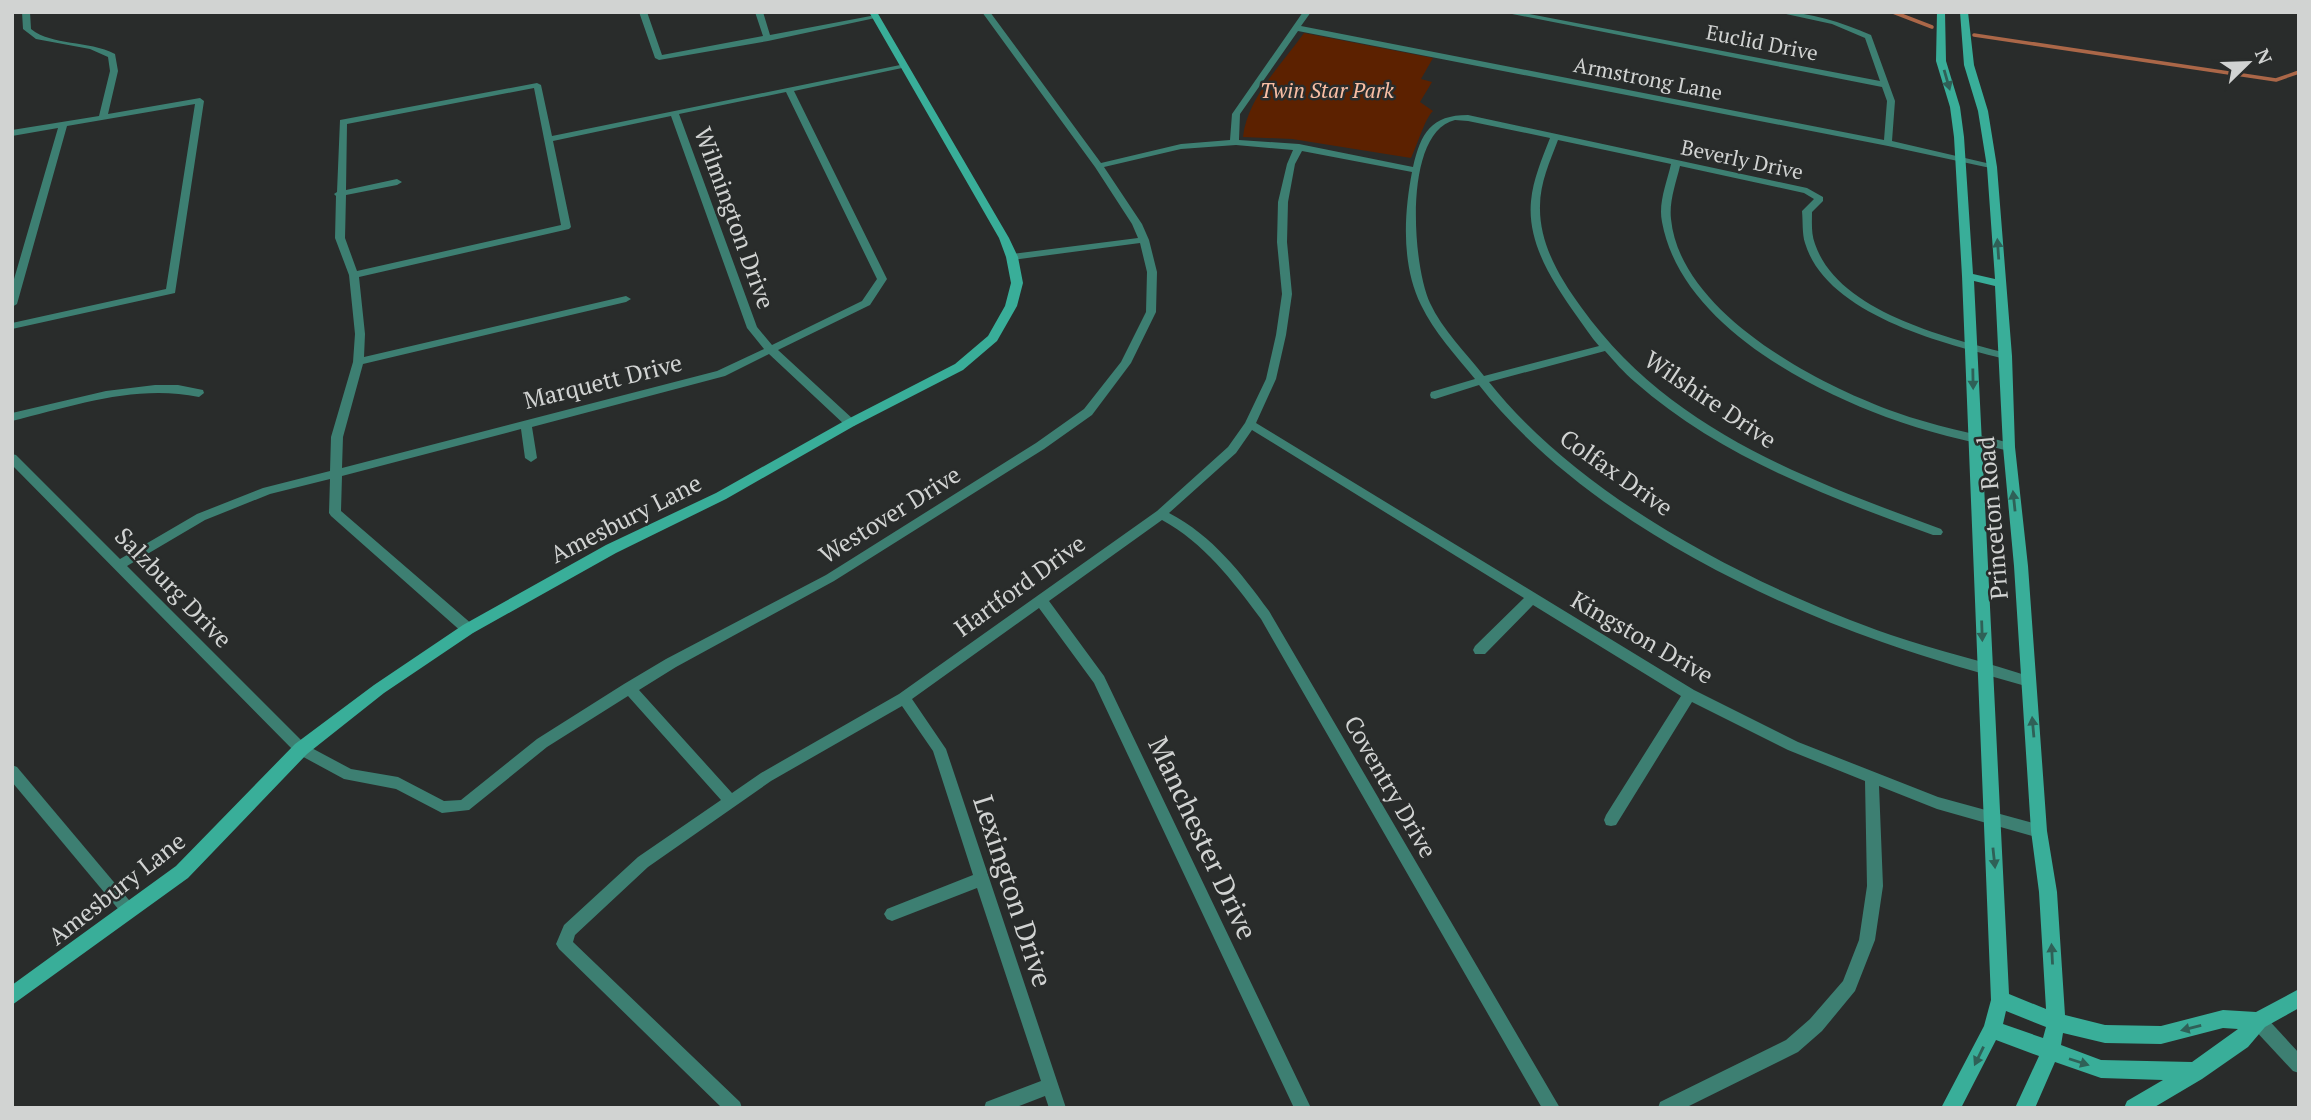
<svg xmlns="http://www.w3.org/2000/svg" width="2311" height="1120" viewBox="0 0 2311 1120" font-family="'PT Serif',serif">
<rect width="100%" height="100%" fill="#292c2b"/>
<path fill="#5c2100" d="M1304,33L1433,58L1421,79L1432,82L1420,102L1433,111C1425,118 1417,146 1411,158L1292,139L1243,137C1247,98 1282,64 1304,33Z"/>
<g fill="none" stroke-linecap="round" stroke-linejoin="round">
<g stroke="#ab6748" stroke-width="3.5">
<path d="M1893,12L1932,27"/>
<path d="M1974,35L2276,80L2299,72"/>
</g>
<g fill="#3d7f72" fill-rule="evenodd">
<path d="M22,12H30L31,29C52,46 88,40 115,54L118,71L108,114L200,98L204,101L175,293L12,329V323L166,289L195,104L67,126L17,304L12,307V286L58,128L12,136V130L99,116L110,71L108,57L90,49L36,39L23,29Z"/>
<path d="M639,12H647L662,55L763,36L755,12H763L770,35L876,15L880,17L768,41L659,60L655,58Z"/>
<path d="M982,12H990L1101,163L1181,144L1230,140L1232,114L1303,12H1311L1301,26L1884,140L1887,101L1882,87L1502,12H1519L1880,81L1865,38L1832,24L1777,12C1811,12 1840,22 1871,35L1895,101L1892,141L1995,165V169L1888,146L1298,31L1240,114L1239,140L1299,144L1413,167C1421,133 1431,115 1468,115L1807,188L1823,197V201L1812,212C1812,222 1811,234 1815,244C1838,312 1948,338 2010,354L2011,356L2010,358L2006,359C1943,344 1826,314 1805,243C1802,234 1803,221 1802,211L1814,199L1804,193L1680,166C1676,183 1669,201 1671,219C1680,312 1816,384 1895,412C1933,426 1974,433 2013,444L2015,447L2013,450L2009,451C1968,441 1926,432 1886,417C1800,385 1680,320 1662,222C1658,203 1667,182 1671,164L1558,140C1550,161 1540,183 1540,206C1539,244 1560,278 1581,307C1669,430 1805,479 1941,529L1943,532L1941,535H1933C1828,497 1720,457 1635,382C1624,373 1614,361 1605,351L1489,382C1582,499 1752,586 1891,635C1938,651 1987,662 2034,678L2036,682L2034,686L2029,687C1980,673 1930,659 1882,642C1740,592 1574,506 1479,385L1435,399L1431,398L1430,395L1431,392L1475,379C1456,356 1434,332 1421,305C1401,264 1404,214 1412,172L1302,151L1295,164L1288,202L1287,242L1292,294L1286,335L1276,379L1256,423L1694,690L1798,742L1938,797L2044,826L2046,831L2044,836L2039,838L1937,809L1879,786L1883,886L1875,940L1855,991L1822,1031L1798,1052L1685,1108H1658L1660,1102L1786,1040L1810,1019L1843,981L1859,940L1867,886L1865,781L1788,750L1692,702L1616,825L1611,826L1606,825L1604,820L1606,815L1681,696L1533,605L1485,654H1475L1473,650L1475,646L1524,598L1252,430L1236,453L1169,513C1213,536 1241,573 1269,611L1560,1108H1542L1261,619C1232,580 1204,543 1162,520L1049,601L1104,676L1311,1108H1294L1094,683L1039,608L912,699L946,749L1066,1108H1049L1045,1096L1014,1108H984L986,1102L1041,1081L977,888L892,921L887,919L884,914L887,909L973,875L933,751L902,706L771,781L648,867L575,935L573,942L740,1102L742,1108H722L559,949L556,944L564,925L638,857L721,800L628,696L547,747L469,810L442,813L396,789L344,779L296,753L12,465V454L16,455L120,559L197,514L263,488L330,471L331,437L353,362L355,334L349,275L335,238L336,196L334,194L337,192L340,120L537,83L541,85L552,136L905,64V68H902L794,91L887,279L870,305L778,350L854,420L856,423L854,426H846L769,354L725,376L532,427L537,458L531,462L525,458L521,429L342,476L341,511L473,625L474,629L473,633H463L331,516L329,513L330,479L270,494L205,520L127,566L306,745L351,769L398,777L444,801L461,800L537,739L624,684L666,659L826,575L1036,443L1084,409L1121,362L1146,312L1147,272L1140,243L1012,260L1007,257L1012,254L1138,238L1132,224L1095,167ZM534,88L561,225L357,271L345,238L346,195L397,185L402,182L397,179L346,190L347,124ZM786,92L877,279L862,301L772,345L757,327L679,114ZM671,116L747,328L764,349L717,371L342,468L343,437L363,364L626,302L631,299L626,296L364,357L365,334L359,277L569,229L571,227L553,141ZM1455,120L1468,121L1550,138C1542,159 1533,179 1531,201C1527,244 1553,282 1576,315C1584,326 1591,337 1599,346L1484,376C1466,353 1442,329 1430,303C1412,264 1403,132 1455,120ZM1236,145L1293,150L1287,164L1278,202L1277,242L1282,294L1276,335L1266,379L1245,423L1228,447L1157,511L899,694L761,773L732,793L639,690L676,667L834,581L1044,449L1092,415L1131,363L1156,312L1157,272L1149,240L1142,224L1104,167L1181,149Z"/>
<path d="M155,385H178L203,390L204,393L199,397C135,384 74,406 12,421V413L106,391Z"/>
<path d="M12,765L17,767L134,906L137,911L134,916L129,918L124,916L12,782Z"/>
<path d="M2258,1013L2264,1015L2299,1053V1073L2293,1071L2252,1027L2250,1021L2252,1015Z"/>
</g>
<g fill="#39ae99" fill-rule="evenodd">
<path d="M869,12H877L1009,238L1018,257L1023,283L1017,306L997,341L963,370L854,426L726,499L616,553L473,633L384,693L307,754L188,878L12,1005V985L176,866L295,744L374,685L463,625L606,545L716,493L846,420L955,364L988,336L1005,306L1011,283L1006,257L999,238Z"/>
<path d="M1937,12H1945L1946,61L1960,107L1964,137L1973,274L1995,279L1987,167L1978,111L1964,65L1960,12H1968L1974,65L1988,111L1997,167L2012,356L2015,447L2028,566L2047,831L2057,892L2065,1015L2105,1025L2161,1026L2223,1010L2256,1012L2299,989V1008L2265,1027L2248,1047L2202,1079L2153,1108H2124L2127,1101L2163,1080L2101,1078L2055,1062L2035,1108H2015L2039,1056L1996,1040L1961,1108H1941L1984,1026L1991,1000L1962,276L1954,137L1950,107L1936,61ZM1974,281L1995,286L2003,447L2014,566L2031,831L2039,892L2046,1009L2009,994ZM2006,1011L2046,1027L2043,1038L2003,1024ZM2223,1028L2238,1029L2192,1062L2101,1060L2061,1045L2063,1033L2105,1043L2161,1044Z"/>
</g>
</g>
<defs><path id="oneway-solid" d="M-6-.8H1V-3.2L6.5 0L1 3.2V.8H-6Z" transform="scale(1.75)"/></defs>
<g fill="#2f6057">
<use href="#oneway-solid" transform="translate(1947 80) rotate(74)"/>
<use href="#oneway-solid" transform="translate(1998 249) rotate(-94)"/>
<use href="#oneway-solid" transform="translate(1973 379) rotate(89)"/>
<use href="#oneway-solid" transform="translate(2014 501) rotate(-96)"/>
<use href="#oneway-solid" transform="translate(1982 631) rotate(88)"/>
<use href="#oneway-solid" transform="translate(2033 727) rotate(-95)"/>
<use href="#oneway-solid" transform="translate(1994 858) rotate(84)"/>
<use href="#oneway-solid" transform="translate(2052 954) rotate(-93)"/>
<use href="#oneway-solid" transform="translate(2191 1028) rotate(166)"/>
<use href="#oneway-solid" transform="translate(1979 1056) rotate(116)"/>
<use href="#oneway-solid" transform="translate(2079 1062) rotate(18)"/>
</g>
<g text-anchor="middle" stroke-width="5" stroke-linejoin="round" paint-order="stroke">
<g font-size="21" fill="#d1d3d2" stroke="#292c2b">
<text transform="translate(1762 43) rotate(11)" y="7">Euclid Drive</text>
<text transform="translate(1648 79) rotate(11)" y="7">Armstrong Lane</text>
<text transform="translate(1742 160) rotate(12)" y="7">Beverly Drive</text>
</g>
<g font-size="21" font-style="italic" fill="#f9bea4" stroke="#292c2b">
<text x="1327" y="98">Twin Star Park</text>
</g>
<g font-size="24" fill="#d1d3d2" stroke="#292c2b">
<text transform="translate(734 218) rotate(70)" y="8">Wilmington Drive</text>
<text transform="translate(603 382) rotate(-14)" y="8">Marquett Drive</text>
<text transform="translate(1710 400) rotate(34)" y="8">Wilshire Drive</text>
<text transform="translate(1616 473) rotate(35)" y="8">Colfax Drive</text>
<text transform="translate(890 515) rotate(-32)" y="8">Westover Drive</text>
<text transform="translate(1993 518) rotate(-95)" y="8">Princeton Road</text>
<text transform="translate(626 519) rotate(-27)" y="8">Amesbury Lane</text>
<text transform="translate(1020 586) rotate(-36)" y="8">Hartford Drive</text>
<text transform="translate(173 588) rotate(46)" y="8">Salzburg Drive</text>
<text transform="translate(1642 638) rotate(30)" y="8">Kingston Drive</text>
<text transform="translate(1390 787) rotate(60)" y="8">Coventry Drive</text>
<text transform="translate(117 889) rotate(-38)" y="8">Amesbury Lane</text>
</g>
<g font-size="28" fill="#d1d3d2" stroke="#292c2b">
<text transform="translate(1203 838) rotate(65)" y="10">Manchester Drive</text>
<text transform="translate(1013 891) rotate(72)" y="10">Lexington Drive</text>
</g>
</g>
<rect width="2311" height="1120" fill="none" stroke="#d1d3d2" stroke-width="28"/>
<g transform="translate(2248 63) rotate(67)" stroke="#292c2b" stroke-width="5" paint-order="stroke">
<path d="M0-5L12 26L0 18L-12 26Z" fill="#d1d3d2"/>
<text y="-10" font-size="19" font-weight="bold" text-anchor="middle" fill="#d1d3d2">N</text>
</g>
</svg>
